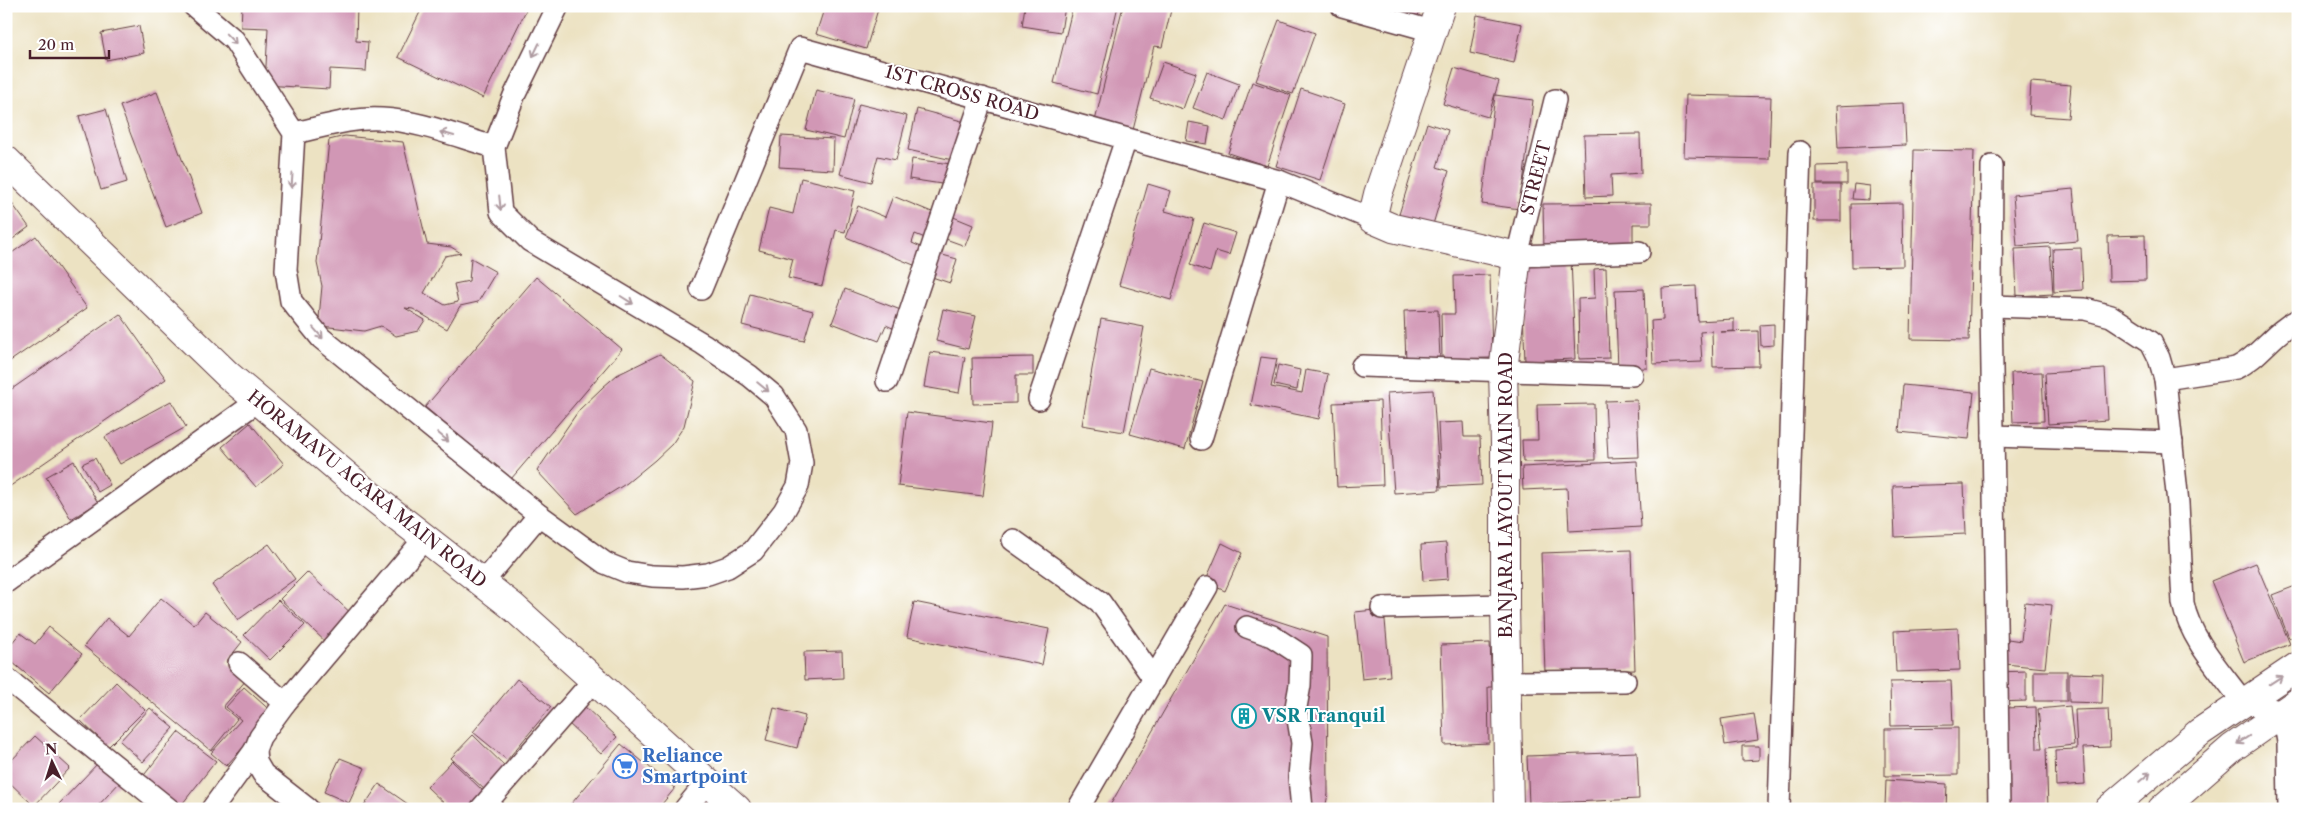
<svg xmlns="http://www.w3.org/2000/svg" width="2304" height="815" viewBox="0 0 2304 815" font-family="'Libre Caslon Text',serif">
<rect width="100%" height="100%" fill="#fff"/>
<filter id="ink" filterUnits="userSpaceOnUse"><feTurbulence type="fractalNoise" baseFrequency=".02" numOctaves="2"/><feDisplacementMap in="SourceGraphic" scale="10" xChannelSelector="R" yChannelSelector="G"/><feConvolveMatrix kernelMatrix="1 2 1 2 8 2 1 2 1" color-interpolation-filters="sRGB"/></filter>
<filter id="wash" filterUnits="userSpaceOnUse"><feTurbulence type="fractalNoise" baseFrequency=".0096" numOctaves="4" result="noise"/><feDisplacementMap in="SourceGraphic" scale="20" xChannelSelector="R" yChannelSelector="G"/><feGaussianBlur stdDeviation="1.12" result="paint"/><feColorMatrix in="noise" values="0 0 0 0 0 0 0 0 0 0 0 0 0 0 0 0 0 1.4 0 .05"/><feComposite in="paint" operator="in"/></filter>
<g filter="url(#wash)">
<rect width="100%" height="100%" fill="#ece2c2"/>
<g id="blocks">
<g fill="#d197b5">
<path d="M242,6H357L356,41L368,42L366,71L330,69L329,89L265,85L268,28L241,27Z"/>
<path d="M423,6H528L483,98L398,57Z"/>
<path d="M825,6H879L866,49L816,34Z"/>
<path d="M1025,6H1065L1061,32L1022,26Z"/>
<path d="M1073,6H1118L1097,94L1054,83Z"/>
<path d="M1123,6H1172L1162,47L1154,46L1133,130L1095,121Z"/>
<path d="M1368,6H1421L1417,20Z"/>
<path d="M1477,15L1522,24L1514,63L1470,53Z"/>
<path d="M1279,20L1315,33L1293,94L1256,81Z"/>
<path d="M139,26L144,53L106,60L101,33Z"/>
<path d="M1163,62L1196,73L1183,109L1150,98Z"/>
<path d="M1454,68L1499,81L1488,117L1443,104Z"/>
<path d="M1207,72L1239,84L1226,120L1193,108Z"/>
<path d="M1252,82L1291,95L1267,166L1228,153Z"/>
<path d="M2031,82L2071,85L2068,118L2029,115Z"/>
<path d="M1301,89L1345,104L1320,180L1276,166Z"/>
<path d="M816,90L854,99L844,139L806,130Z"/>
<path d="M157,92L202,213L166,227L120,106Z"/>
<path d="M1495,95L1533,100L1520,209L1482,204Z"/>
<path d="M1686,95L1771,97L1769,159L1684,157Z"/>
<path d="M1904,103L1906,145L1838,148L1836,106Z"/>
<path d="M859,104L907,116L896,160L878,156L871,182L840,174Z"/>
<path d="M106,109L127,182L101,190L79,116Z"/>
<path d="M917,109L969,123L957,161L908,150Z"/>
<path d="M1189,122L1210,126L1207,144L1186,141Z"/>
<path d="M1427,123L1448,130L1437,167L1449,171L1431,231L1397,221Z"/>
<path d="M1640,134L1641,173L1611,175L1612,196L1586,197L1584,135Z"/>
<path d="M345,136L403,142L427,244L451,247L461,253L445,256L424,293L445,305L458,302L454,284L469,281L471,258L496,272L478,302L460,306L447,329L413,309L405,308L425,320L418,331L396,336L381,326L364,331L321,326L319,318L322,286L317,263L329,140Z"/>
<path d="M781,136L834,139L833,170L779,167Z"/>
<path d="M1914,150L1974,151L1969,340L1910,339Z"/>
<path d="M912,159L951,164L948,185L909,179Z"/>
<path d="M1847,165V184H1817V166Z"/>
<path d="M801,178L855,191L845,232L836,230L822,286L788,278L793,259L759,250L769,208L793,214Z"/>
<path d="M1148,184L1171,191L1165,211L1194,219L1171,300L1119,285Z"/>
<path d="M1854,184L1870,186L1869,200L1852,199Z"/>
<rect x="1814" y="185" width="27" height="36"/>
<path d="M2073,189L2078,241L2017,246L2013,195Z"/>
<path d="M6,195L29,227L6,244Z"/>
<path d="M893,196L939,215L930,240L915,234L912,243L928,250L921,268L846,237L858,206L885,217Z"/>
<path d="M1651,203V224H1633V250L1544,252L1543,204Z"/>
<path d="M1902,203L1903,266L1852,267L1851,204Z"/>
<path d="M951,216L973,225L965,246L943,238Z"/>
<path d="M1204,223L1236,233L1229,255L1216,251L1210,272L1190,265Z"/>
<path d="M2145,235L2146,280L2109,281L2108,236Z"/>
<path d="M36,236L87,308L6,364V257Z"/>
<path d="M2050,247L2053,294L2017,296L2015,249Z"/>
<path d="M2081,248L2083,290L2054,292L2053,249Z"/>
<path d="M939,254L957,259L950,283L932,277Z"/>
<path d="M1571,258L1575,359L1525,361L1521,260Z"/>
<path d="M1606,268L1609,358L1579,359L1578,299L1595,298L1594,269Z"/>
<path d="M1490,275L1492,358L1442,359L1441,314H1455L1454,276Z"/>
<path d="M536,277L622,349L511,479L425,407Z"/>
<path d="M1696,286L1698,321L1734,319V331L1721,332L1758,331L1759,366L1713,367L1712,331L1700,332L1702,362L1653,364L1651,321L1663,320L1662,288Z"/>
<path d="M845,289L906,312L899,331L886,325L879,341L832,323Z"/>
<path d="M1644,289L1647,368L1618,369L1615,290Z"/>
<path d="M750,294L813,311L804,341L742,325Z"/>
<path d="M943,309L976,316L968,349L936,341Z"/>
<path d="M1438,310L1440,360L1406,361L1404,311Z"/>
<path d="M120,314L166,379L6,489V393Z"/>
<path d="M1101,319L1144,327L1124,432L1082,425Z"/>
<path d="M1774,324V345L1761,346L1760,325Z"/>
<path d="M930,352L965,357L959,393L924,387Z"/>
<path d="M660,354L695,381L684,426L672,444L655,460L627,483L577,514L537,471L579,410L603,387L617,375Z"/>
<path d="M1033,357V375H1016V403L973,404L972,358Z"/>
<path d="M1261,357L1277,359L1271,387L1302,393L1306,370L1328,374L1319,419L1251,405Z"/>
<path d="M1278,365L1300,370L1297,390L1274,385Z"/>
<path d="M1149,368L1203,382L1185,449L1130,434Z"/>
<path d="M2105,369L2108,420L2048,424L2045,373Z"/>
<path d="M2042,372L2044,421L2013,422L2011,373Z"/>
<path d="M1903,385L1974,392L1969,439L1899,432Z"/>
<path d="M1433,390L1440,490L1394,493L1387,393Z"/>
<path d="M1637,400L1639,457L1608,458L1605,401Z"/>
<path d="M171,401L186,427L120,464L105,437Z"/>
<path d="M1380,401L1383,485L1337,487L1333,403Z"/>
<path d="M1594,404L1595,460L1523,462L1522,440H1538L1537,405Z"/>
<path d="M907,412L992,423L983,496L898,486Z"/>
<path d="M1463,422L1464,437H1480L1482,485L1441,487L1438,423Z"/>
<path d="M250,423L284,464L256,487L222,447Z"/>
<path d="M95,458L110,485L98,492L82,464Z"/>
<path d="M74,461L98,503L71,519L46,477Z"/>
<path d="M1637,461L1641,527L1569,531L1567,488L1523,490L1522,467Z"/>
<path d="M1964,484L1966,534L1895,537L1893,486Z"/>
<path d="M1222,543L1242,553L1225,591L1205,582Z"/>
<path d="M1446,543L1448,579L1423,581L1421,545Z"/>
<path d="M269,544L295,579L238,620L212,585Z"/>
<path d="M1631,550L1635,670L1545,673L1541,553Z"/>
<path d="M2256,563L2290,644L2244,662L2211,581Z"/>
<path d="M307,572L356,618L330,646L280,599Z"/>
<path d="M2298,585V635L2289,638L2272,595Z"/>
<path d="M161,598L194,625L205,612L242,642L226,662L247,679L223,707L237,719L211,751L84,646L107,618L129,636Z"/>
<path d="M278,600L305,625L270,660L244,635Z"/>
<path d="M914,602L1049,629L1042,665L907,637Z"/>
<path d="M2025,602L2052,605L2045,668L2005,664L2008,639L2021,641Z"/>
<path d="M1225,604L1327,637L1328,794L1325,809H1108Z"/>
<path d="M1384,609L1390,676L1362,679L1355,612Z"/>
<path d="M49,627L82,654L49,693L6,657V650L20,633L35,644Z"/>
<path d="M1958,628L1960,670L1896,672L1894,631Z"/>
<path d="M1490,643L1492,687H1488L1489,743L1444,745L1441,645Z"/>
<path d="M842,651L843,678L805,680L804,652Z"/>
<path d="M2026,671V701L1998,702L1997,672Z"/>
<rect x="2034" y="671" width="33" height="30"/>
<path d="M2069,673L2103,674L2102,703L2069,702Z"/>
<path d="M517,679L551,707L507,760L473,732Z"/>
<path d="M1951,681L1953,725L1891,726L1890,682Z"/>
<path d="M116,682L145,710L108,747L80,720Z"/>
<path d="M244,687L274,714L226,766L211,753L241,720L226,707Z"/>
<path d="M583,705L617,737L601,754L567,722Z"/>
<path d="M2070,706L2074,745L2046,748L2048,809H2002L2004,708L2036,707L2037,749H2042L2038,709Z"/>
<path d="M150,708L174,728L143,762L120,741Z"/>
<path d="M774,708L805,716L797,748L766,740Z"/>
<path d="M2108,709L2110,747L2083,748L2085,784L2056,786L2055,750L2077,749L2075,710Z"/>
<path d="M1754,714L1758,740L1725,745L1721,719Z"/>
<path d="M1958,728V775L1885,776V729Z"/>
<path d="M178,732L216,761L179,808L141,779Z"/>
<path d="M473,735L509,770L487,792L451,758Z"/>
<path d="M35,736L70,768L34,806L6,779V766Z"/>
<path d="M621,744L675,788L658,809H567Z"/>
<path d="M1742,746H1759V760L1742,761Z"/>
<path d="M1637,752L1639,799L1529,804L1527,756Z"/>
<path d="M340,758L365,768L349,803L324,792Z"/>
<path d="M452,761L484,792L467,809H450L427,787Z"/>
<path d="M99,762L120,782L95,809H64L59,804Z"/>
<path d="M1886,780L1947,784L1946,809L1885,807Z"/>
<path d="M379,784L415,809H362Z"/>
</g>
</g>
</g>
<g filter="url(#ink)">
<use href="#blocks" fill-opacity="0" stroke="#623c42" stroke-width="1"/>
<g fill="none" stroke-linecap="round" stroke-linejoin="round">
<defs>
<g id="street">
<path d="M194,6L234,40L294,133L286,270L291,301L321,338L539,515"/>
<path d="M1342,6L1432,31"/>
<path d="M1555,100L1517,256L1639,252"/>
<path d="M294,133C322,127 353,117 382,119C420,121 458,137 494,147"/>
<path d="M1992,166L1991,306L1999,809"/>
<path d="M701,289L800,48L1279,181L1372,219"/>
<path d="M1991,306L2085,309L2111,316L2151,342L2159,358L2165,379L2178,503L2183,603C2190,639 2221,672 2243,702L2283,712L2288,742L2289,809"/>
<path d="M1362,366L1632,375"/>
<path d="M2165,379L2236,368C2260,357 2273,332 2298,320"/>
<path d="M887,381L982,98"/>
<path d="M1039,399L1126,139"/>
<path d="M1993,436L2172,442"/>
<path d="M1201,439L1279,181"/>
<path d="M1013,540L1100,602L1154,679"/>
<path d="M6,582L258,401"/>
<path d="M482,583L539,515L605,563L627,572L652,576L683,577L708,574L728,567L753,551L784,511L798,486L802,463L796,430L774,396L750,376L703,344L530,241L501,212L494,147L514,96L558,6"/>
<path d="M1382,608L1505,605"/>
<path d="M1247,627L1272,636L1301,655L1300,685L1296,707L1302,743L1299,777L1302,809"/>
<path d="M239,663L285,703"/>
<path d="M6,678L169,809"/>
<path d="M1506,682L1625,681"/>
<path d="M212,809L255,750"/>
<path d="M308,809L263,774L256,762L255,750L260,737L285,703L425,538"/>
<path d="M481,809L593,681"/>
<path d="M685,809L707,782"/>
<path d="M1078,809L1207,587"/>
<path d="M1779,809L1800,152"/>
</g>
<g id="secondary">
<path d="M1441,6L1378,194L1372,219L1393,228L1517,256L1503,371L1505,444V605L1509,809"/>
<path d="M6,160L228,375L361,488L512,606L737,809"/>
<path d="M2109,809L2200,732L2298,666"/>
<path d="M2162,809L2232,748L2298,702"/>
</g>
</defs>
<use href="#street" stroke="#623c42" stroke-width="24"/>
<use href="#secondary" stroke="#623c42" stroke-width="30"/>
<use href="#street" stroke="#fff" stroke-width="21"/>
<use href="#secondary" stroke="#fff" stroke-width="28"/>
</g>
<defs><path id="oneway-shaft" d="M-6 0H5M1.5-3L5.5 0L1.5 3" fill="none" stroke-width="1.6" stroke-linecap="round" stroke-linejoin="round" transform="scale(1.25)"/></defs>
<g stroke="#ae9aa0">
<use href="#oneway-shaft" transform="translate(231 39) rotate(46)"/>
<use href="#oneway-shaft" transform="translate(536 50) rotate(116)"/>
<use href="#oneway-shaft" transform="translate(447 134) rotate(-164)"/>
<use href="#oneway-shaft" transform="translate(292 181) rotate(94)"/>
<use href="#oneway-shaft" transform="translate(500 203) rotate(84)"/>
<use href="#oneway-shaft" transform="translate(627 300) rotate(32)"/>
<use href="#oneway-shaft" transform="translate(318 333) rotate(49)"/>
<use href="#oneway-shaft" transform="translate(763 387) rotate(39)"/>
<use href="#oneway-shaft" transform="translate(443 437) rotate(40)"/>
<use href="#oneway-shaft" transform="translate(2276 680) rotate(-33)"/>
<use href="#oneway-shaft" transform="translate(2243 740) rotate(146)"/>
<use href="#oneway-shaft" transform="translate(2145 777) rotate(-40)"/>
</g>
</g>
<defs>
<symbol id="building-ring" viewBox="-11 -11 22 22"><circle r="9.5" fill="#fff" stroke="#0f9aa8" stroke-width="1.5"/><path d="M-4-6H4V6H1V3H-1V6H-4ZM-2.5-4.3h1.7v1.8h-1.7ZM.8-4.3h1.7v1.8H.8ZM-2.5-1h1.7V.8h-1.7ZM.8-1h1.7V.8H.8Z" fill="#0f9aa8"/></symbol>
<symbol id="supermarket-ring" viewBox="-11 -11 22 22"><circle r="9.5" fill="#fff" stroke="#3f7fe0" stroke-width="1.5"/><path d="M-6-5.5h2.5l.6 2H6L4.5 2H-2.5L-4.4-4H-6ZM-1.5 3.2a1.3 1.3 0 1 0 .1 0ZM3 3.2a1.3 1.3 0 1 0 .1 0Z" fill="#3f7fe0"/></symbol>
</defs>
<g fill-rule="evenodd">
<use href="#building-ring" x="1230" y="702" width="28" height="28"/>
<use href="#supermarket-ring" x="611" y="752" width="28" height="28"/>
</g>
<g text-anchor="middle" stroke-width="4" stroke-linejoin="round" paint-order="stroke">
<g font-size="18" fill="#4a1f2b" stroke="#fff">
<text transform="translate(962 93) rotate(16)" y="6">1ST CROSS ROAD</text>
<text transform="translate(1536 178) rotate(-76)" y="6">STREET</text>
<text transform="translate(367 489) rotate(39)" y="6">HORAMAVU AGARA MAIN ROAD</text>
<text transform="translate(1506 495) rotate(-90)" y="6">BANJARA LAYOUT MAIN ROAD</text>
</g>
<g font-size="18" font-weight="bold" fill="#0d838f" stroke="#fff" text-anchor="start">
<text x="1262" y="722">VSR Tranquil</text>
</g>
<g font-size="18" font-weight="bold" fill="#366cbe" stroke="#fff" text-anchor="start">
<text x="642" y="762">Reliance<tspan x="642" dy="21">Smartpoint</tspan></text>
</g>
</g>
<rect width="2304" height="815" fill="none" stroke="#fff" stroke-width="25"/>
<g transform="translate(52 762) rotate(356)" stroke="#ffffff" stroke-width="4" paint-order="stroke">
<path d="M0-4L9 19L0 12L-9 19Z" fill="#4a1f2b"/>
<text y="-8" font-size="14" font-weight="bold" text-anchor="middle" fill="#4a1f2b">N</text>
</g>
<path d="M30 50v8h79v-8" fill="none" stroke="#4a1f2b" stroke-width="2.5"/>
<text x="38" y="50" font-size="15" fill="#4a1f2b" stroke="#ffffff" stroke-width="4" paint-order="stroke">20 m</text>
</svg>
